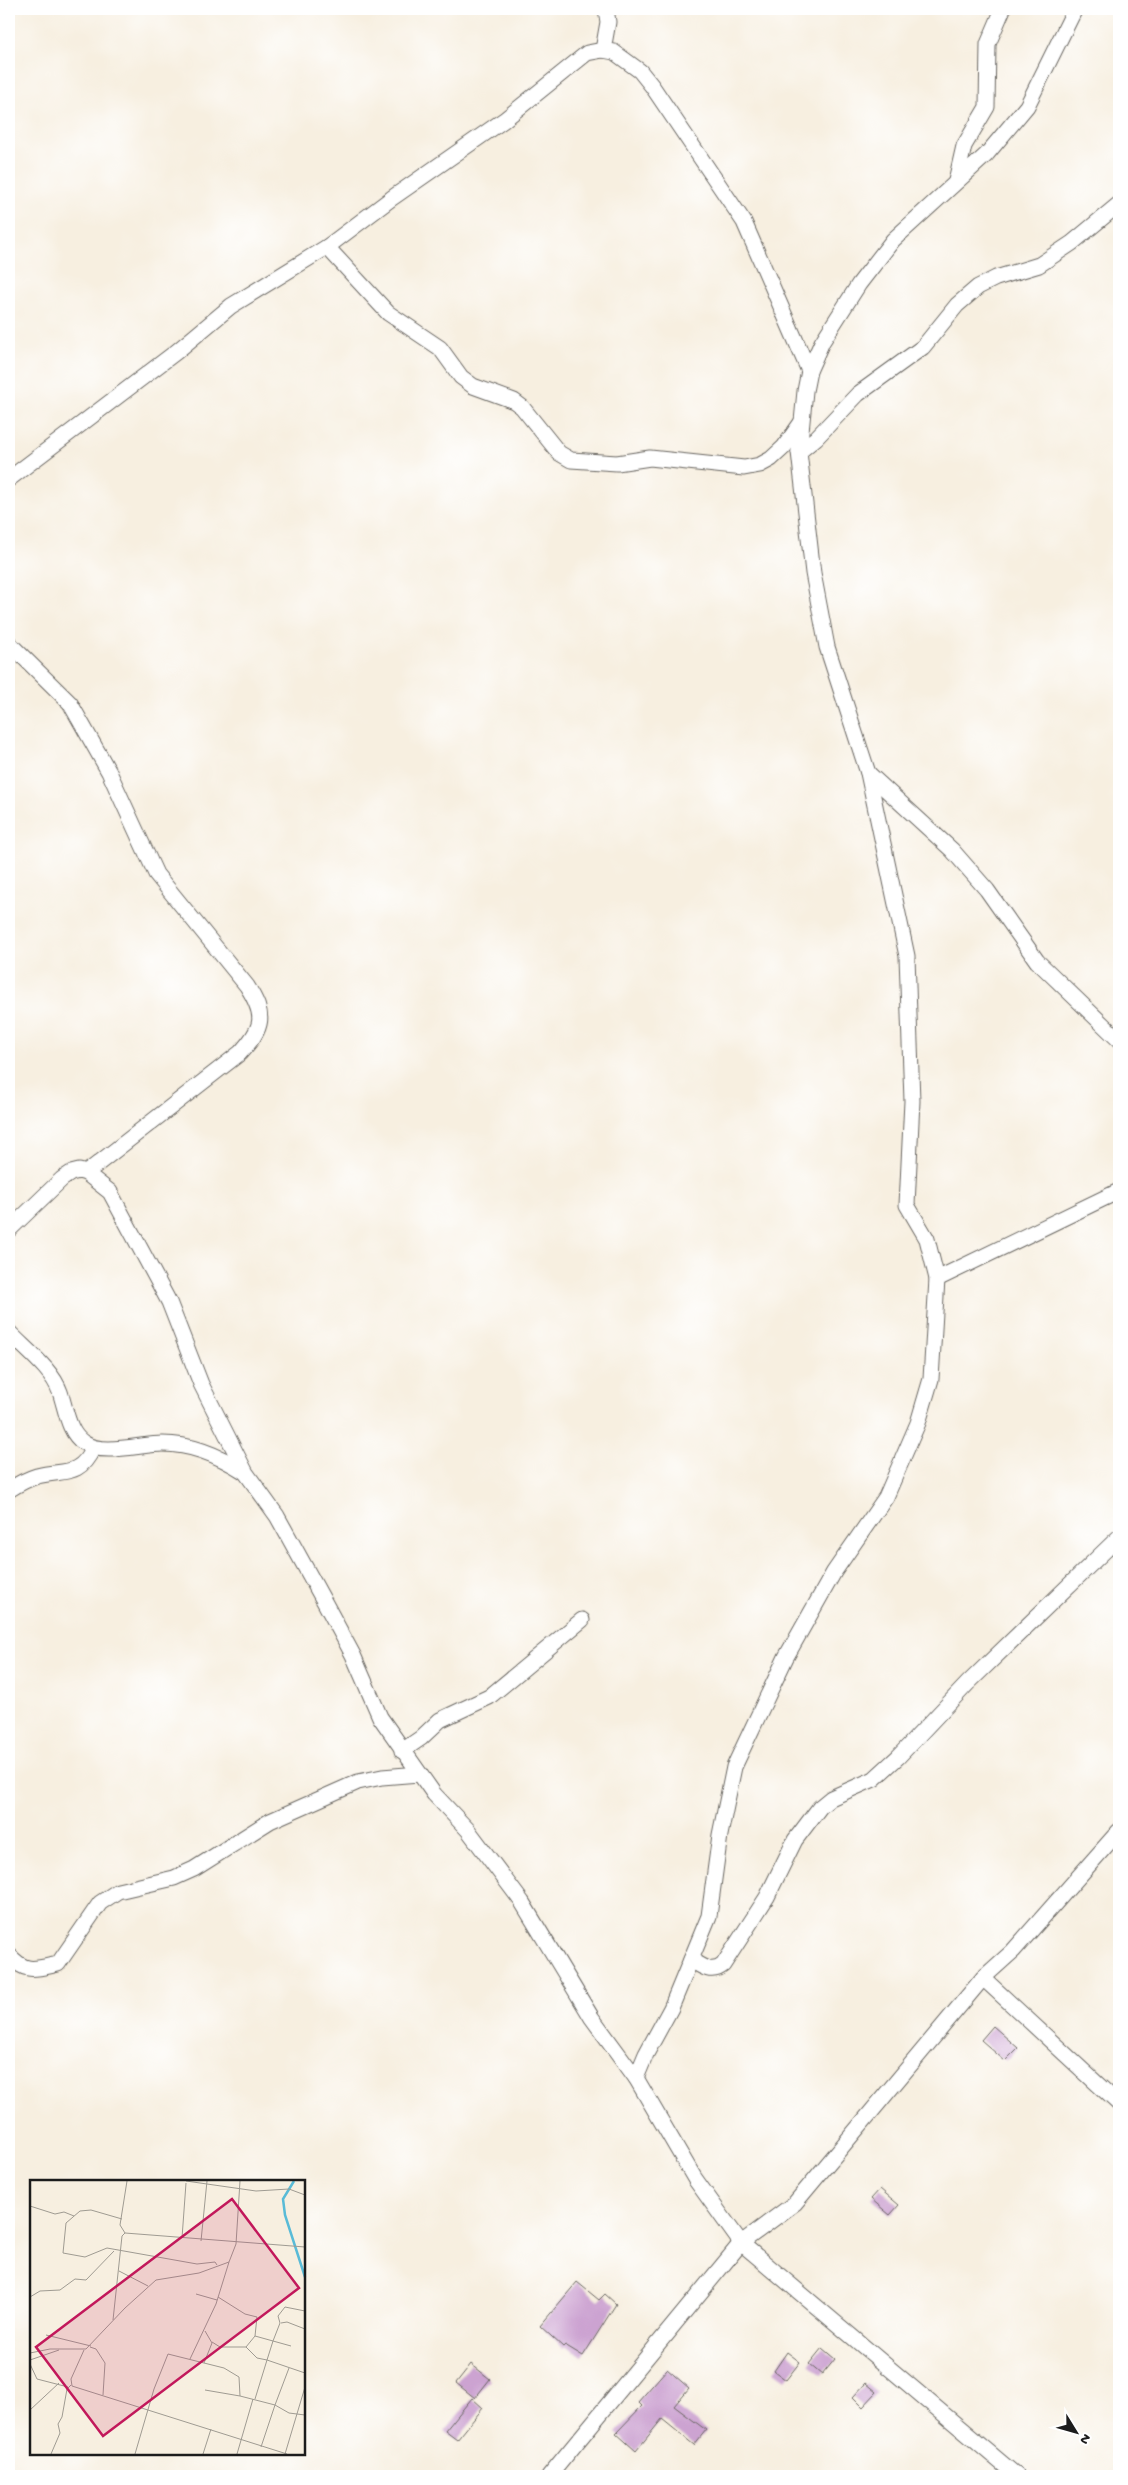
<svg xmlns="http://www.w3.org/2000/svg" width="1128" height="2485" viewBox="0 0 1128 2485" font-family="'Gochi Hand',sans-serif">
<rect width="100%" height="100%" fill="#fff"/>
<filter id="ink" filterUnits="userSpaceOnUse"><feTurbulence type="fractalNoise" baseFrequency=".02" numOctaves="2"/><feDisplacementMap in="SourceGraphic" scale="10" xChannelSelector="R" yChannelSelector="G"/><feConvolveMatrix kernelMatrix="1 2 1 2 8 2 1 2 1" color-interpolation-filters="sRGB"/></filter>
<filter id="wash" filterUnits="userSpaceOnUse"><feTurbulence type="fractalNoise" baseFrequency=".0096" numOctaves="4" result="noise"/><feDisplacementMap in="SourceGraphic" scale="20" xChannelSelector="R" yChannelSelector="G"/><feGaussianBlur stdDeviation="1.12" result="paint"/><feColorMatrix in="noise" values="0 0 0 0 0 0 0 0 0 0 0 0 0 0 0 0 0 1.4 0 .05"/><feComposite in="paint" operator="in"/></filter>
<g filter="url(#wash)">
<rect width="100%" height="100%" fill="#f7efe0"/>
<g id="blocks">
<g fill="#cca3d1">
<path d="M993,2026L1018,2048L1005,2061L981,2040Z"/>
<path d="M880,2189L899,2205L890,2215L871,2199Z"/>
<path d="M577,2282L599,2300L605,2294L616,2304L583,2356L565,2345L563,2347L540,2326Z"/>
<path d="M822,2348L835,2359L822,2375L809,2364Z"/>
<path d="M787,2352L800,2362L786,2380L774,2371Z"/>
<path d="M471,2364L490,2379L475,2398L456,2383Z"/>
<path d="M667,2369L689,2388L674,2406L706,2430L694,2445L662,2419L636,2451L616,2433L642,2406L638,2402Z"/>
<path d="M866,2383L877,2392L863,2407L853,2397Z"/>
<path d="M472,2398L483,2408L457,2440L445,2431Z"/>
</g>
</g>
</g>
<g filter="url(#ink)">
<use href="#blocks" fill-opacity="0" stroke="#696661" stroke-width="1"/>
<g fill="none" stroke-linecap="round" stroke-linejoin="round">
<defs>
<g id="minor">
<path d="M603,50L608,22L606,9"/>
<path d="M956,181L964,146L987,107L988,44L1003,9"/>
<path d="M327,247L388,313L440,348L461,377L473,386L514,401L522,407L559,453L571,460L617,463L650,458L744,468L760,465L771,459L784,447L801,423"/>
<path d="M799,452L816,438L858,394L923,347L957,305L978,287L996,278L1039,265L1072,243L1119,204"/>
<path d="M9,479L176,352L231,306L327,247L392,198L504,120L587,53L603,50L614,52L640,71L652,86L744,222L809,371"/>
<path d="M9,643L70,703L109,772L156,874L247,986C266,1016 264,1027 240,1053L86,1173"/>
<path d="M868,773L952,850L987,890L1037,961L1119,1040"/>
<path d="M9,1230L62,1179L71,1173L79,1171L86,1173L110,1192L169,1302L201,1384L246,1473L277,1516L325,1603L353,1655L380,1717L434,1794L468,1830L522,1902L592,2018L636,2078"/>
<path d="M937,1279L1119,1191"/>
<path d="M9,1332C26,1350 52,1369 60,1392C66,1409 68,1433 84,1443C102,1456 141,1444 163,1444C193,1444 220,1456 245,1472"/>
<path d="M9,1490C18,1484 27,1479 37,1476C64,1469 79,1478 93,1448"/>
<path d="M402,1751L421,1738L440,1720L489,1697L582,1620"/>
<path d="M9,1955C26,1974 35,1969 58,1964L100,1903L118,1891L174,1878L194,1869L270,1821L358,1782L382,1777L419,1774"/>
<path d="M691,1960C702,1967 712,1974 723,1965L767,1897L795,1840L820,1807L831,1798L874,1779L898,1757L968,1683L1119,1537"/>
<path d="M983,1978L1119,2104"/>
<path d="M549,2476L741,2243L795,2203L983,1978L1013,1951L1119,1831"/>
<path d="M1017,2476L741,2243L695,2179L636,2078L646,2054L671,2008L709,1916L720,1835L734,1767L786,1657L834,1572L886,1497L918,1423L931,1379L937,1279L927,1239L907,1205L912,1101L907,956L868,773L827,647L813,573L799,452L805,391L809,371L822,342L859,284L893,240L986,155L1027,106L1075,9"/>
</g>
</defs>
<use href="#minor" stroke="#696661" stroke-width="17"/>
<use href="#minor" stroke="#fff" stroke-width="15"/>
</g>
</g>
<g transform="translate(30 2180)">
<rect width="275" height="275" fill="#f7efe0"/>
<path fill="none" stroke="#59bbd7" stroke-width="2.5" d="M264,1L253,19L255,35L275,97"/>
<path fill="none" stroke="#9f9b92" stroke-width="1" d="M97,1L90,45L95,53L275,67M156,1L226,11L259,9L275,15M0,26L25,34L34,32L44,36M92,39L61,30L50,31L36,43L33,73L55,77L77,68L167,84L185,82L187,85M152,58L156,3M171,61L177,1M89,91L118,106M166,114L187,120M0,117L10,111L30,110L45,99L56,100L84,71M188,117L215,134L227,137L225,156L216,167L227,178L237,180L243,161L225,156M83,140L92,56L95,53M251,143L257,142L275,149M16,155L61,166M182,162L190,167H216M261,166L243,161L250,143L248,136L255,127L275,131M60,167L66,169L75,183L73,215M54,170L41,199L42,206L257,274M0,173L20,169H56L95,128L126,100L169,93L199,82L206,64L210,1M160,179L186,124L199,82M0,180L29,170M174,183L182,163L175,151M0,184L7,199L38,207M175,210L210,216M225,219L237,180L275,193M0,230L29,203M231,267L245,225L259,233L275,235M21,274L30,253L28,244L32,237L37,209L41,205M105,274L124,209L138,174L194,188L209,197L210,216L245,225L259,188M173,274L181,249M207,274L223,219M255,274L275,207"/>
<path fill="#c2185b" fill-opacity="0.15" stroke="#c2185b" stroke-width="2.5" d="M202,19L269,108L73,256L6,167Z"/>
<rect width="275" height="275" fill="none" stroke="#1c1c1c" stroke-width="2.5"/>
</g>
<rect width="1128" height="2485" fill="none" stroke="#fff" stroke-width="30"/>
<g transform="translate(1076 2432) rotate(127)" stroke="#ffffff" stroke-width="4" paint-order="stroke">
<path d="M0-4L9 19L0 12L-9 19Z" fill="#1c1c1c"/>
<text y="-8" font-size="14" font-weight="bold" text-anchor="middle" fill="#1c1c1c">N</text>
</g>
</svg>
